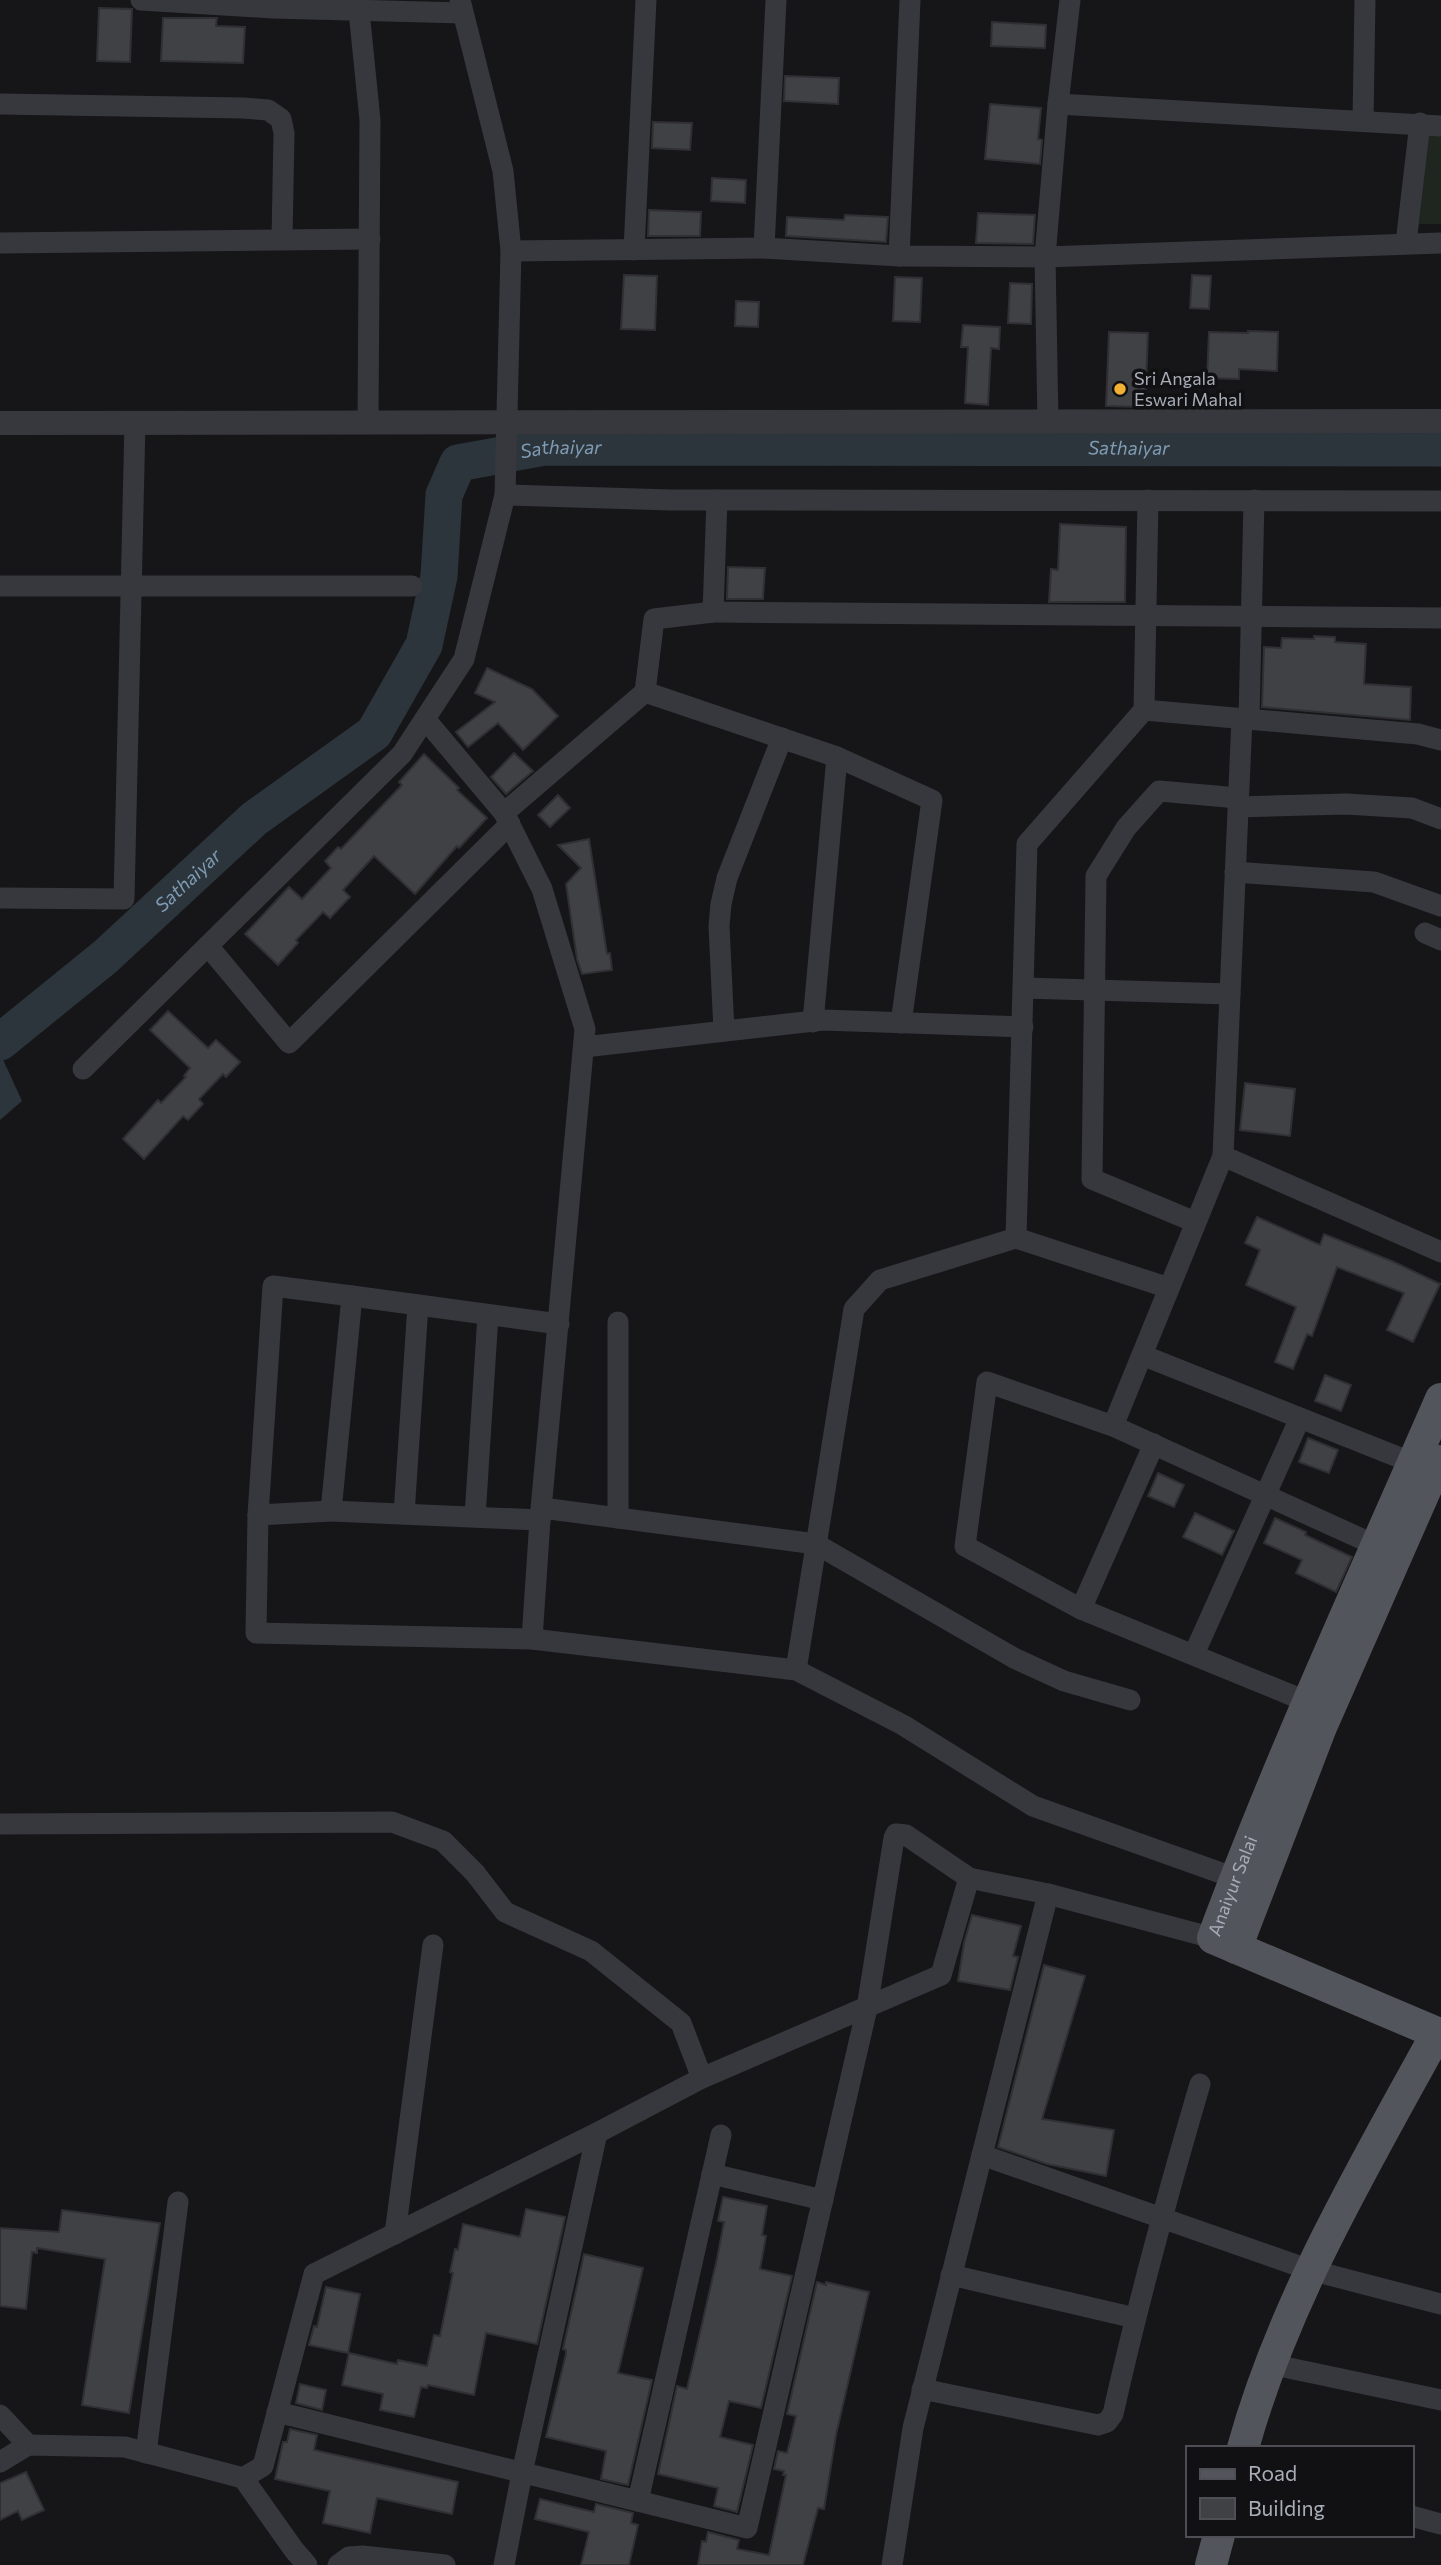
<svg xmlns="http://www.w3.org/2000/svg" width="1441" height="2565" viewBox="0 0 1441 2565" font-family="Commissioner,sans-serif">
<rect width="100%" height="100%" fill="#161618"/>
<path fill="#1e261f" d="M1429,129L1441,131V224H1419Z"/>
<path fill="#2c353c" d="M0,1053L22,1101L0,1120Z"/>
<g fill="none" stroke-linecap="round" stroke-linejoin="round">
<path stroke="#2c353c" stroke-width="37" id="s1" d="M0,1042L105,957L254,819L374,733L424,645L439,576L444,495L458,463L545,447L1441,448"/>
</g>
<g fill="#404145" stroke="#303034" stroke-width="2">
<path d="M99,8L132,9L130,62L97,61Z"/>
<path d="M163,18H217L216,26L245,27L243,63L161,61Z"/>
<path d="M992,22L1046,25L1045,48L991,46Z"/>
<path d="M785,76L839,78L838,104L784,101Z"/>
<path d="M990,104L1041,108L1038,139L1042,140L1040,164L985,159Z"/>
<path d="M653,122L692,123L690,150L652,148Z"/>
<path d="M712,178L746,180L745,203L711,201Z"/>
<path d="M649,210L701,212L700,236H648Z"/>
<path d="M978,213L1035,215L1033,244L976,243Z"/>
<path d="M845,215L888,217L886,242L786,236L787,217L844,220Z"/>
<path d="M624,275L657,276L655,330L621,329Z"/>
<path d="M1192,275L1211,276L1209,309L1190,308Z"/>
<path d="M895,277L922,278L920,322L893,321Z"/>
<path d="M1010,283L1032,284L1031,324L1008,323Z"/>
<path d="M736,301L759,302L758,327L735,326Z"/>
<path d="M963,325L1000,327L999,349L991,348L988,405L965,403L968,347H961Z"/>
<path d="M1248,331L1278,332L1277,371L1239,369V379L1207,378L1209,332L1248,333Z"/>
<path d="M1109,332L1148,333L1145,407L1106,406Z"/>
<path d="M1060,524L1126,527L1125,602H1049L1051,569L1058,570Z"/>
<path d="M728,567L765,568L763,599H727Z"/>
<path d="M1314,636L1335,637V642L1366,644L1364,684L1411,687L1410,720L1262,707L1264,647L1281,648L1282,638L1314,639Z"/>
<path d="M487,668L532,689L558,716L523,750L498,723L468,747L456,732L495,702L475,693Z"/>
<path d="M514,753L533,771L506,794L491,777Z"/>
<path d="M424,754L459,788L457,790L487,818L459,848L457,846L415,894L374,856L343,890L350,897L330,918L323,912L296,940L298,943L278,965L245,934L289,887L302,899L331,868L325,861L338,847L341,849L402,785L399,782Z"/>
<path d="M558,795L570,808L550,827L538,815Z"/>
<path d="M589,839L607,954L610,953L612,970L582,974L577,959L566,884L581,868L558,845Z"/>
<path d="M168,1011L208,1048L216,1040L240,1062L226,1077L223,1074L199,1099L203,1104L188,1120L183,1116L144,1159L123,1139L158,1100L161,1103L186,1077L184,1076L190,1068L150,1030Z"/>
<path d="M1245,1083L1295,1089L1290,1136L1240,1130Z"/>
<path d="M1257,1217L1320,1245L1324,1234L1394,1262L1440,1284L1413,1342L1387,1330L1404,1293L1337,1267L1312,1336L1307,1334L1293,1369L1275,1362L1296,1307L1246,1285L1260,1250L1245,1243Z"/>
<path d="M1325,1375L1351,1385L1341,1411L1315,1401Z"/>
<path d="M1308,1438L1338,1450L1329,1473L1299,1462Z"/>
<path d="M1158,1473L1184,1485L1174,1507L1148,1496Z"/>
<path d="M1195,1513L1234,1531L1222,1555L1183,1537Z"/>
<path d="M1275,1518L1306,1532L1305,1535L1352,1557L1336,1592L1296,1573L1302,1560L1264,1543Z"/>
<path d="M972,1915L1021,1926L1013,1956L1018,1957L1010,1990L958,1981L964,1943Z"/>
<path d="M1044,1965L1085,1976L1042,2119L1114,2130L1106,2176L1047,2164L998,2147Z"/>
<path d="M723,2197L767,2206L762,2235L766,2236L760,2269L792,2276L761,2408L729,2401L720,2437L753,2445L737,2512L714,2506L718,2488L658,2474L677,2386L687,2389L717,2259L724,2222L718,2221Z"/>
<path d="M526,2209L565,2217L537,2344L486,2333L474,2395L428,2385L427,2388L421,2387L414,2417L380,2410L383,2394L342,2385L349,2353L397,2364L398,2360L427,2366L434,2335L440,2336L453,2273L450,2272L455,2249L458,2250L463,2224L520,2237Z"/>
<path d="M62,2210L160,2223L129,2413L82,2405L105,2259L37,2248V2253L32,2252L26,2309L0,2306V2228L59,2232Z"/>
<path d="M584,2254L643,2268L618,2373L652,2380L628,2485L601,2479L606,2451L546,2437L566,2354V2350L563,2349Z"/>
<path d="M817,2282L826,2285V2282L869,2292L836,2435L824,2509L818,2508L803,2565H698L702,2541L706,2542L708,2532L739,2540L737,2549L769,2555L786,2475H783L784,2471L774,2469L778,2451L787,2453L791,2438L796,2416L787,2414Z"/>
<path d="M326,2287L360,2294L348,2353L309,2345L314,2326L317,2327Z"/>
<path d="M300,2384L326,2390L322,2410L296,2403Z"/>
<path d="M290,2429L317,2435L314,2450L458,2482L452,2514L377,2498L370,2533L323,2523L330,2491L275,2479L283,2442H287Z"/>
<path d="M26,2472L44,2510L22,2520L18,2511L0,2520V2483Z"/>
<path d="M540,2499L594,2512L596,2504L633,2513L631,2523L638,2525L629,2565H581L589,2532L535,2519Z"/>
</g>
<g fill="none" stroke-linecap="round" stroke-linejoin="round">
<g stroke="#37383d" stroke-width="21">
<path d="M141,0L273,8L463,13"/>
<path d="M460,0L503,171L511,251L505,495"/>
<path d="M359,11L370,120L368,422"/>
<path d="M0,104L243,108L268,110L281,119L284,133L282,239"/>
<path d="M1058,104L1441,126"/>
<path d="M1363,120L1365,0"/>
<path d="M0,243L370,239"/>
<path d="M1406,243L1420,123"/>
<path d="M764,248L776,0"/>
<path d="M634,250L646,0"/>
<path d="M511,251L764,248L899,256L1045,257L1058,104L1070,0"/>
<path d="M899,256L910,0"/>
<path d="M1048,422L1045,257L1441,243"/>
<path d="M717,500L713,612L1441,618"/>
<path d="M0,586H412"/>
<path d="M645,692L654,619L713,612"/>
<path d="M1144,710L1418,734L1441,740"/>
<path d="M1242,718L1223,1156L1113,1426L1375,1545"/>
<path d="M425,719L504,813L542,889L585,1029L540,1520L532,1639L796,1670L903,1725L1033,1806L1235,1878"/>
<path d="M1249,719L1254,500"/>
<path d="M1238,807L1346,804L1412,808L1441,819"/>
<path d="M504,813L645,692L837,757L932,800L901,1023"/>
<path d="M1235,872L1374,882L1441,906"/>
<path d="M0,898L124,899L135,422"/>
<path d="M1425,933L1441,940"/>
<path d="M208,946L289,1043L510,824"/>
<path d="M1024,988L1230,994"/>
<path d="M813,1022L837,757"/>
<path d="M724,1031L719,926L721,904L727,878L782,738"/>
<path d="M584,1047L823,1020L1023,1027"/>
<path d="M83,1069L402,754L464,659L505,495L671,500L1441,501"/>
<path d="M1223,1156L1441,1252"/>
<path d="M1195,1222L1092,1179L1096,876L1126,828L1159,791L1238,798"/>
<path d="M1016,1238L1169,1288"/>
<path d="M1142,1355L1413,1463"/>
<path d="M1113,1426L987,1382L965,1546L1081,1609L1308,1702"/>
<path d="M542,1508L816,1544L1014,1658L1064,1681L1130,1700"/>
<path d="M331,1511L258,1515L273,1286L352,1296"/>
<path d="M404,1514L418,1305"/>
<path d="M258,1515L256,1633L532,1639"/>
<path d="M475,1517L488,1315"/>
<path d="M618,1518V1322"/>
<path d="M540,1520L331,1511L352,1296L559,1324"/>
<path d="M1081,1609L1154,1444"/>
<path d="M1194,1654L1300,1418"/>
<path d="M796,1670L854,1309L880,1280L1016,1238L1027,844L1144,710L1148,500"/>
<path d="M0,1824L392,1822L443,1841L475,1873L505,1912L591,1951L681,2023L702,2078"/>
<path d="M982,2155L1310,2270L1441,2304"/>
<path d="M712,2174L823,2200"/>
<path d="M395,2234L433,1945"/>
<path d="M951,2275L1135,2318"/>
<path d="M1270,2364L1441,2400"/>
<path d="M922,2389L1098,2425L1107,2422L1113,2414C1138,2302 1168,2193 1200,2084"/>
<path d="M277,2412L747,2528L867,2008L894,1838L896,1834L906,1835L969,1878"/>
<path d="M0,2415L28,2445"/>
<path d="M146,2453L178,2202"/>
<path d="M0,2462L28,2445L125,2447L243,2478L263,2466L314,2274L597,2133L702,2078L941,1975L969,1878L1048,1894L1213,1938"/>
<path d="M243,2478L294,2550L307,2565"/>
<path d="M638,2501L721,2135"/>
<path d="M1411,2516L1441,2524"/>
<path d="M338,2565L349,2557L362,2556L445,2565"/>
<path d="M504,2565L522,2473L597,2133"/>
<path d="M892,2565L913,2428L1048,1894"/>
</g>
<path stroke="#37383d" stroke-width="24" d="M0,423L1441,421"/>
<g stroke="#53555c" stroke-width="32">
<path d="M1236,1948L1321,1727L1438,1461"/>
<path id="s2" d="M1243,2448C1284,2300 1364,2167 1437,2033L1213,1938C1281,1755 1363,1578 1441,1399"/>
<path d="M1211,2565L1219,2535"/>
</g>
</g>
<circle fill="#f2b134" stroke="#111113" stroke-width="2.5" cx="1120" cy="389" r="7"/>
<g text-anchor="middle" stroke-width="7" stroke-linejoin="round" paint-order="stroke">
<g font-size="18" fill="#a8adb8" stroke="#111113" text-anchor="start">
<text x="1134" y="385">Sri Angala<tspan x="1134" dy="21">Eswari Mahal</tspan></text>
</g>
<g font-size="18" fill="#a8adb8" stroke="#111113">
<text dy="6" stroke="none"><textPath href="#s2" startOffset="758">Anaiyur Salai</textPath></text>
</g>
<g font-size="19" font-style="italic" fill="#7f9bb3" stroke="#111113">
<text dy="7" stroke="none"><textPath href="#s1" startOffset="1446">Sathaiyar</textPath></text>
<text dy="7" stroke="none"><textPath href="#s1" startOffset="878">Sathaiyar</textPath></text>
<text dy="7" stroke="none"><textPath href="#s1" startOffset="248">Sathaiyar</textPath></text>
</g>
</g>
<rect x="1186" y="2446" width="228" height="91" fill="#111113" stroke="#4d4f55" stroke-width="2"/>
<rect x="1200" y="2469" width="35" height="10" fill="#53555c" stroke="#4d4f55" stroke-width="2"/>
<text x="1248" y="2481" font-size="21" fill="#a8adb8">Road</text>
<rect x="1200" y="2498" width="35" height="21" fill="#404145" stroke="#4d4f55" stroke-width="2"/>
<text x="1248" y="2516" font-size="21" fill="#a8adb8">Building</text>
</svg>
